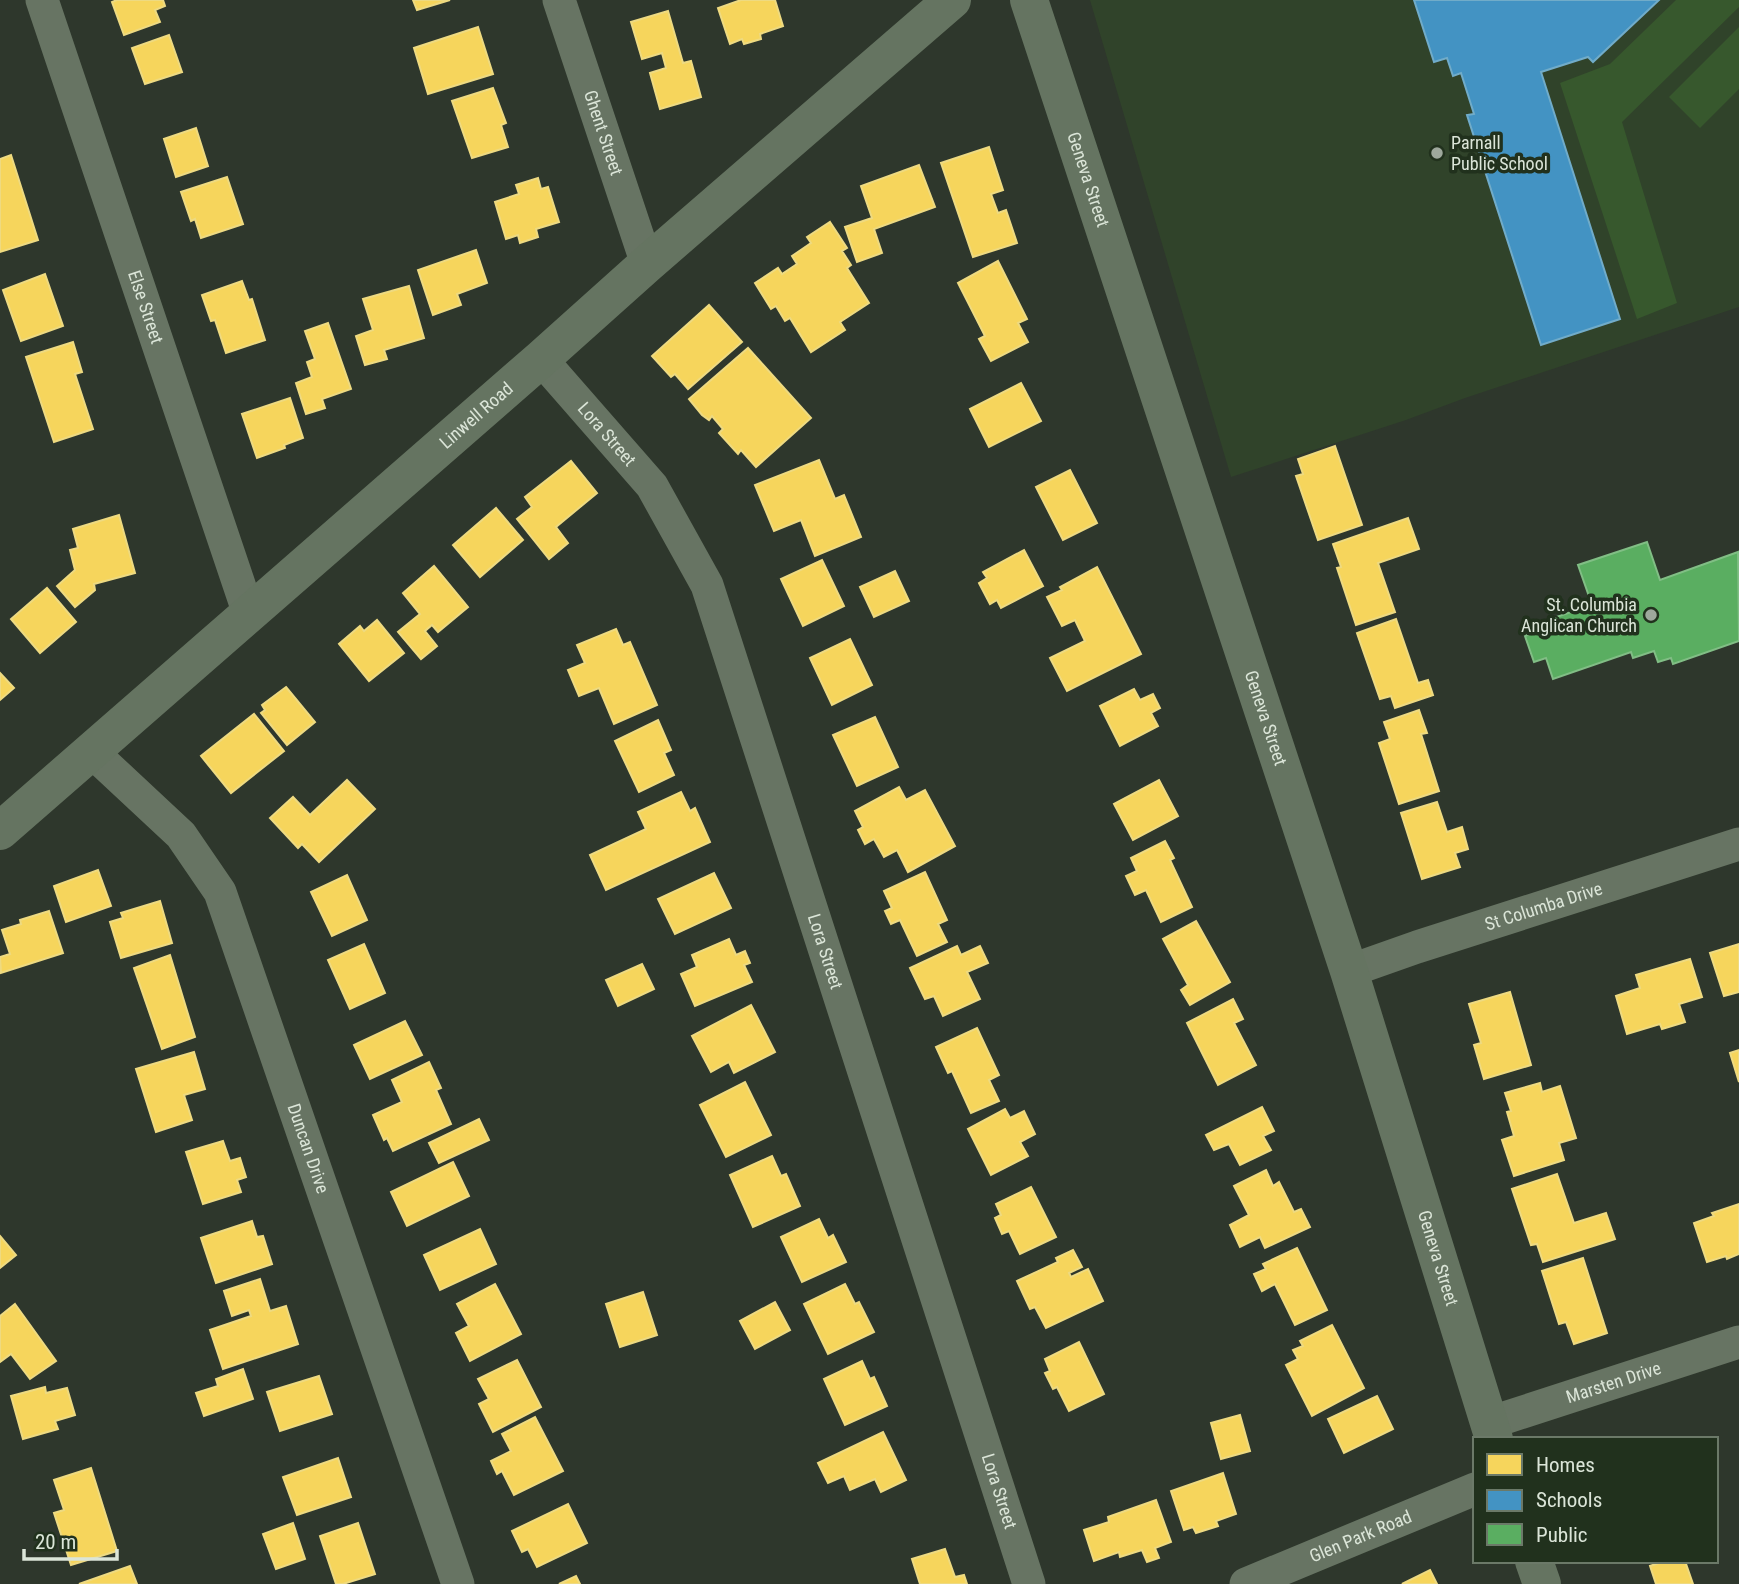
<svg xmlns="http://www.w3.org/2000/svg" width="1739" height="1584" viewBox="0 0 1739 1584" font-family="'Roboto Condensed',sans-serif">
<rect width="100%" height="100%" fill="#2e372c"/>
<path fill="#30432a" d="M1090,0H1739V307L1465,398L1406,420L1231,477Z"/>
<g fill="#37582d">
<path d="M1676,0H1739V7L1622,122L1677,303L1637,319L1560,83L1610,64Z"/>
<path d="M1739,27V89L1700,128L1669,97Z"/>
</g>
<g fill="#f6d55c" stroke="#eeda81" stroke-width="2">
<path d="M117,0H163L165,6L155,10L160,22L124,35L112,2Z"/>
<path d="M413,0H450L417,10Z"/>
<path d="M741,0H775L783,26L760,34L761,39L744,44L742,39L730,44L718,8Z"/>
<path d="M668,11L683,63L691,61L701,97L660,109L650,73L666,68L662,53L642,59L631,22Z"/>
<path d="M478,27L493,74L428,94L414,48Z"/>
<path d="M169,35L182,72L145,84L132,48Z"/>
<path d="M493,88L506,123L501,125L508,147L472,158L452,101Z"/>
<path d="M196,128L208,166L176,177L164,139Z"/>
<path d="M989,147L1003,190L991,194L998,213L1006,210L1017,243L973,257L941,163Z"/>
<path d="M11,155L38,240L0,252V159Z"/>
<path d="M919,165L935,207L874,229L882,253L857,262L845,227L872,218L861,186Z"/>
<path d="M227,177L243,224L201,238L195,219L191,221L181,192Z"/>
<path d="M538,178L541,189L548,187L559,222L536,229L538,237L520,243L518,235L506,239L495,202L519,194L516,185Z"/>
<path d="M830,222L847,248L842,251L851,265L847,268L869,303L840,322L845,330L811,352L790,318L785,321L776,306L771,309L755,283L778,268L782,274L797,264L792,256L811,243L807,237Z"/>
<path d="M476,250L487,283L457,294L461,305L433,315L418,270Z"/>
<path d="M998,261L1027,319L1018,323L1028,342L991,361L979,339L985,336L958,283Z"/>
<path d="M45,274L63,326L21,341L3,290Z"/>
<path d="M242,281L249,300L252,299L265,340L226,353L215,320L211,321L202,295Z"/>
<path d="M409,286L424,338L384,350L387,359L365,365L356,336L373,330L363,299Z"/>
<path d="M709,305L742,342L688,389L675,374L671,377L652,356Z"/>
<path d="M328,323L351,389L322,399L325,408L306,414L296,383L312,377L307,362L315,359L305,331Z"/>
<path d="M73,342L82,372L75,374L93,429L54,442L26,357Z"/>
<path d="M748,348L811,418L756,467L741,450L738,454L719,433L723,429L712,416L709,420L702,415L689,399Z"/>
<path d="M1021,383L1041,421L989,447L970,409Z"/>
<path d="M290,398L303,438L284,445L285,448L257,458L242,414Z"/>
<path d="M1335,446L1362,525L1318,540L1296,476L1303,474L1298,459Z"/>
<path d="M819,460L835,499L844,495L861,537L815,556L801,520L774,531L755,485Z"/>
<path d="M571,461L597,493L556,527L568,543L549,559L517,519L532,507L525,497Z"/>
<path d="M1070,470L1097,523L1063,540L1036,487Z"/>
<path d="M496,508L523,540L480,577L453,545Z"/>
<path d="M119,515L135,573L94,584L95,590L75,607L57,586L75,570L70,550L78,548L73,529Z"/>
<path d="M1408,518L1419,549L1378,563L1395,612L1356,625L1337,568L1341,567L1333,544Z"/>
<path d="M1024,550L1043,586L1001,608L997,600L990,604L979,583L987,578L983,572Z"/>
<path d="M822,560L844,606L803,626L781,579Z"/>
<path d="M434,566L468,607L438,632L432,625L425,631L437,646L421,659L398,632L420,614L403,593Z"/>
<path d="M1097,567L1141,654L1067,691L1050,658L1085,641L1075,620L1062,626L1047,597L1062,590L1060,587Z"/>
<path d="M895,571L909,601L874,617L860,587Z"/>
<path d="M47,588L76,622L40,653L11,619Z"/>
<path d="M1396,619L1418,683L1428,680L1433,695L1395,708L1391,696L1380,699L1357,633Z"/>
<path d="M377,620L404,653L369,681L339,644L360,626L364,631Z"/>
<path d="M616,629L623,645L630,642L657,705L614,724L599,688L579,696L568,670L585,663L577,645Z"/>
<path d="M850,639L872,685L832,705L810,658Z"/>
<path d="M0,673L14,688L0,700Z"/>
<path d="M286,687L315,722L287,745L261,713L265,710L262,705Z"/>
<path d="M1134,689L1140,700L1153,694L1160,708L1151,713L1158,726L1120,746L1100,706Z"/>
<path d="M1419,710L1427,733L1421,734L1439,791L1399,804L1379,743L1390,739L1384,722Z"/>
<path d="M254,714L284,751L231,793L201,756Z"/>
<path d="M875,717L898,767L857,786L833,735Z"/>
<path d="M658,720L671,750L664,753L674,775L639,792L615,741Z"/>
<path d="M347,780L375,809L319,862L302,844L298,848L270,818L293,797L310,815Z"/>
<path d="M1159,780L1178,816L1133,840L1114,804Z"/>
<path d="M899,787L906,800L925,790L955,846L908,872L897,850L884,857L874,839L865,844L858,830L863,827L855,811Z"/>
<path d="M681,792L690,811L695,808L710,842L606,890L590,855L646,829L638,812Z"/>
<path d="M1437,802L1447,832L1462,827L1468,849L1455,853L1460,867L1422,879L1401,813Z"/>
<path d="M1165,841L1174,858L1170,860L1192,907L1161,922L1146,890L1135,895L1126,876L1137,871L1131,858Z"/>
<path d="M98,870L111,906L66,922L54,886Z"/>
<path d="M925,872L947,920L938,924L947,942L917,956L900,920L891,924L885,911L892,908L884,891Z"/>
<path d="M714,873L731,908L675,934L658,899Z"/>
<path d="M347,875L367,920L332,936L311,892Z"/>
<path d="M160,901L172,943L121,958L110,922L123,918L121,913Z"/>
<path d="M49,911L63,953L1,973L0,957L10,954L2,930L21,924L20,920Z"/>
<path d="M1196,921L1230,982L1190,1005L1181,990L1188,985L1163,939Z"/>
<path d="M729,939L736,955L745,951L750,963L744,965L752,982L695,1006L681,974L697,967L692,955Z"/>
<path d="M364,944L385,993L350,1009L328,960Z"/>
<path d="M1739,944V992L1724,996L1710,953Z"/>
<path d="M957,946L961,955L980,946L988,963L967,972L980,999L943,1016L934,996L925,999L910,968Z"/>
<path d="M170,955L195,1037L162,1049L134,968Z"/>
<path d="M1690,959L1702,997L1679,1004L1685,1022L1662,1029L1660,1024L1627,1034L1616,996L1640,988L1636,975Z"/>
<path d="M642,964L654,989L618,1006L606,980Z"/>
<path d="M1510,992L1531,1065L1484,1079L1474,1045L1481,1043L1469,1004Z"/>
<path d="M1233,999L1243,1019L1234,1023L1256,1065L1218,1085L1187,1023Z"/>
<path d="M751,1005L775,1052L734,1073L729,1062L711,1072L692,1036Z"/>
<path d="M405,1021L422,1055L370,1079L354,1045Z"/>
<path d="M977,1028L999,1075L989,1080L999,1101L971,1113L952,1071L948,1073L936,1047Z"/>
<path d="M1739,1050V1082L1730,1053Z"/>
<path d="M194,1052L205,1089L184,1095L192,1120L156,1132L136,1069Z"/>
<path d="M429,1062L441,1088L436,1090L451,1124L393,1151L387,1138L384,1140L373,1115L402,1102L392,1080Z"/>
<path d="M745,1082L771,1135L726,1157L700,1105Z"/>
<path d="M1540,1083L1542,1092L1560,1086L1576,1138L1559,1143L1564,1160L1514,1176L1502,1140L1514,1136L1507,1112L1511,1111L1505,1093Z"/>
<path d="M1262,1107L1274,1131L1263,1136L1271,1150L1240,1165L1229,1144L1214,1150L1206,1135Z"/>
<path d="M1005,1109L1010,1118L1024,1111L1035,1134L1020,1142L1028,1156L991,1175L968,1129Z"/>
<path d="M479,1119L489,1140L439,1163L429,1143Z"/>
<path d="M223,1141L230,1161L240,1158L246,1177L237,1180L241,1192L203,1204L186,1152Z"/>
<path d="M772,1156L781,1176L786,1174L800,1206L753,1227L730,1175Z"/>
<path d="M453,1162L469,1196L407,1226L391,1192Z"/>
<path d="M1266,1170L1273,1186L1279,1182L1294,1212L1301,1209L1310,1227L1265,1248L1260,1237L1240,1247L1230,1225L1249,1215L1234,1186Z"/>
<path d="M1557,1174L1574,1223L1606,1213L1615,1239L1543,1262L1537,1244L1531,1245L1512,1189Z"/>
<path d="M1031,1187L1056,1237L1020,1254L1009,1231L1002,1234L995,1218L1001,1215L996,1204Z"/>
<path d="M1739,1204V1254L1727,1259L1726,1256L1707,1262L1694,1223L1714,1216L1712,1213Z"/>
<path d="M819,1219L828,1238L833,1235L846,1262L802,1282L781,1237Z"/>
<path d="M252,1221L257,1237L263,1236L272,1264L216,1283L201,1238Z"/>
<path d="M480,1229L496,1264L440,1290L424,1255Z"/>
<path d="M0,1236L16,1255L0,1268Z"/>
<path d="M1297,1248L1327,1310L1295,1325L1275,1284L1262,1291L1254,1274L1266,1269L1263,1264Z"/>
<path d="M1073,1250L1082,1267L1069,1273L1071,1277L1088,1269L1103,1301L1046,1328L1035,1307L1030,1309L1017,1281L1058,1262L1056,1258Z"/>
<path d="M1583,1258L1607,1333L1574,1344L1566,1322L1559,1324L1542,1271Z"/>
<path d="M260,1279L270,1311L286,1306L298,1344L223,1369L210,1330L251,1316L249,1310L232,1316L224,1291Z"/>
<path d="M495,1284L521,1334L470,1361L456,1333L469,1326L457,1304Z"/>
<path d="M845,1284L855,1304L859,1302L874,1332L828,1354L804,1304Z"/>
<path d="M643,1292L657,1335L620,1347L606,1304Z"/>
<path d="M775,1302L790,1330L755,1349L740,1321Z"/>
<path d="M15,1304L56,1361L30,1379L11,1354L0,1362V1316Z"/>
<path d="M1332,1325L1364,1388L1312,1416L1286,1365L1298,1359L1293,1350L1303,1346L1300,1341Z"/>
<path d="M1079,1342L1104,1394L1069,1411L1057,1387L1053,1389L1045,1373L1050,1371L1045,1359Z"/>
<path d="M517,1360L541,1407L493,1432L479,1404L489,1399L478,1379Z"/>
<path d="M862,1361L870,1379L874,1377L887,1406L845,1425L824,1379Z"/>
<path d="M243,1369L253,1399L204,1416L196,1393L218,1386L216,1379Z"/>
<path d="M319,1376L332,1414L280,1431L267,1392Z"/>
<path d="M45,1387L46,1393L67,1388L75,1415L55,1421L58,1429L23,1439L11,1396Z"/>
<path d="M1377,1396L1393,1429L1344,1453L1328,1419Z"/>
<path d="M1240,1415L1250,1451L1221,1459L1211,1423Z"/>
<path d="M535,1417L563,1471L514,1495L502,1471L497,1474L491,1461L511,1451L502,1434Z"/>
<path d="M883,1432L906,1480L881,1492L875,1479L850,1490L844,1476L828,1483L818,1463Z"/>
<path d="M338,1458L351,1497L297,1515L283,1477Z"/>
<path d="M91,1468L117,1551L71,1565L54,1513L64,1510L54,1480Z"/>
<path d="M1223,1473L1236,1514L1216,1521L1218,1526L1196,1533L1193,1527L1184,1530L1171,1491Z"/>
<path d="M1156,1500L1171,1542L1155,1548L1159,1558L1147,1562L1142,1550L1120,1557L1119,1552L1094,1561L1084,1530L1109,1522L1108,1517Z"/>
<path d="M568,1504L587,1543L537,1567L528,1549L522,1552L512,1531Z"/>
<path d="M293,1523L305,1559L276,1569L263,1534Z"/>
<path d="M358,1523L375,1574L343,1584H336L320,1536Z"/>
<path d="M945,1549L955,1577L964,1575L967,1584H920L912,1559Z"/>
<path d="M1665,1561H1685L1693,1584H1656L1650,1566Z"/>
<path d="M130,1566L137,1584H79Z"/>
<path d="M1430,1570L1437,1584H1402Z"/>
<path d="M576,1576L580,1584H559Z"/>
</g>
<path fill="#4393c3" stroke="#71acc9" stroke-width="2" d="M1414,0H1659L1593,62L1588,57L1541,72L1620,319L1541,345L1467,115L1474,114L1461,73L1453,76L1447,58L1434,62Z"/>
<path fill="#5aae61" stroke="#81be85" stroke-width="2" d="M1647,542L1660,580L1738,552L1739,641L1673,664L1671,658L1658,662L1654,651L1633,658L1631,652L1553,679L1546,658L1534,662L1525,636L1535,632L1533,625L1592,605L1578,565Z"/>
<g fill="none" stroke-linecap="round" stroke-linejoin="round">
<g stroke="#677463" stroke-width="33">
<path id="s1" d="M42,0L249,614"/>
<path id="s2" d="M559,0L647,264"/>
<path id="s3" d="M541,359L652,486L707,585L1029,1584"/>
<path id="s4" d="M92,752L181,835L220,892L458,1584"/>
<path id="s5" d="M1349,971L1417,947L1739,844"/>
<path id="s6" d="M1489,1423L1739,1342"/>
<path id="s7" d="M1246,1584L1475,1489"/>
</g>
<g stroke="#657461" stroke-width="38">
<path id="s8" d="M1029,0L1349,971L1494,1439"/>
<path id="s9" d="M0,831L541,359L647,264L952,0"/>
<path d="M1534,1561L1542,1584"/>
</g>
</g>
<g fill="#9ea89c" stroke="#21311d" stroke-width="2.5">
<circle cx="1437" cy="153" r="7"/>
<circle cx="1651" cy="615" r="7"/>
</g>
<g text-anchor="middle" stroke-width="7" stroke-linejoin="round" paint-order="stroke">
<g font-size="18" fill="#dbe5d8" stroke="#21311d">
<text dy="6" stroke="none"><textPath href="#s2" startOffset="140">Ghent Street</textPath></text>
<text dy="6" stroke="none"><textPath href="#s8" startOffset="189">Geneva Street</textPath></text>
<text dy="6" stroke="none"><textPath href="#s1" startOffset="324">Else Street</textPath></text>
<text dy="6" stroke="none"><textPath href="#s9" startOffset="632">Linwell Road</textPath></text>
<text dy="6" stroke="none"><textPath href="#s3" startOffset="100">Lora Street</textPath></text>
<text dy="6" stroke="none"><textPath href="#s8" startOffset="756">Geneva Street</textPath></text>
<text dy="6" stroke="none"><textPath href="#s5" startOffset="205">St Columba Drive</textPath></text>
<text dy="6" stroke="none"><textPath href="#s3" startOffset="667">Lora Street</textPath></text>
<text dy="6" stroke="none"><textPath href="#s4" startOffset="462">Duncan Drive</textPath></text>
<text dy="6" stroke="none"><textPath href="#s8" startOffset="1323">Geneva Street</textPath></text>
<text dy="6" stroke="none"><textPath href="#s6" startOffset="131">Marsten Drive</textPath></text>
<text dy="6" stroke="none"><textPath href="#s3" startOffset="1234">Lora Street</textPath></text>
<text dy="6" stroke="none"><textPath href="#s7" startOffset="124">Glen Park Road</textPath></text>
</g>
<g font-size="18" fill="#dbe5d8" stroke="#21311d" text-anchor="start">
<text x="1451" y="149">Parnall<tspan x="1451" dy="21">Public School</tspan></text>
<text x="1637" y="611" text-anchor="end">St. Columbia<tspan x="1637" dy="21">Anglican Church</tspan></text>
</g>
</g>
<rect x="1473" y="1437" width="245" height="126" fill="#21311d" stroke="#6b7968" stroke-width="2"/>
<rect x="1487" y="1454" width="35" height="21" fill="#f6d55c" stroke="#6b7968" stroke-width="2"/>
<text x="1536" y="1472" font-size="21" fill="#dbe5d8">Homes</text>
<rect x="1487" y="1490" width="35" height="21" fill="#4393c3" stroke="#6b7968" stroke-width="2"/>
<text x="1536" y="1507" font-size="21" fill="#dbe5d8">Schools</text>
<rect x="1487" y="1524" width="35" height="21" fill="#5aae61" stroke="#6b7968" stroke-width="2"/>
<text x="1536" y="1542" font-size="21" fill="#dbe5d8">Public</text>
<path d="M24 1549v10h93v-10" fill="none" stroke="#dbe5d8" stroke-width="3.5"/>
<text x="35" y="1549" font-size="21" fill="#dbe5d8" stroke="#21311d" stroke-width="5" paint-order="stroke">20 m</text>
</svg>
